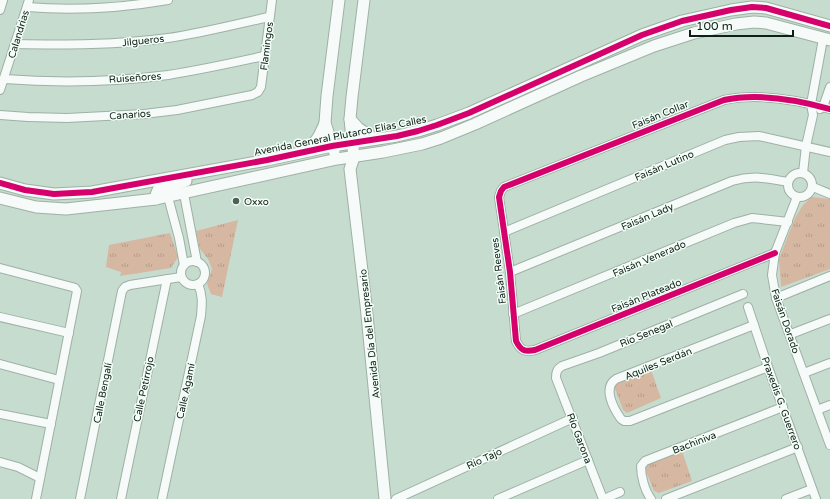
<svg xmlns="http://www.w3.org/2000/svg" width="830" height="499" viewBox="0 0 830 499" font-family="'Varela Round',sans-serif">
<defs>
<pattern id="grass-tufts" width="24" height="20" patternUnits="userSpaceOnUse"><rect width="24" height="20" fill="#d5b7a2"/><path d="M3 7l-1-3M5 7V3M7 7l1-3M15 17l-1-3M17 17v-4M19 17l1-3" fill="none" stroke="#b69d8b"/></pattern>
</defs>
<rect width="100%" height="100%" fill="#c6dccf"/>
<g fill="url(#grass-tufts)">
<path d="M812,197L830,199V269L781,287L779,259L795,218L803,205Z"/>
<path d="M238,220L222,297L211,294L207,284L212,269L208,259L200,249L196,231Z"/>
<path d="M170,233L178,257L171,268L120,276L121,272L106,267L109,245Z"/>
<path d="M651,370L661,398L627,413L623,410L614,386L616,383Z"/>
<path d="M682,451L692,481L659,493L654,491L645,469L646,465Z"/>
</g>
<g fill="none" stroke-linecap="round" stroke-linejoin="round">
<defs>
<g id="street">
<path d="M27,7C74,11 121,8 168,0"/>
<path d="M0,10L3,0"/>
<path d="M15,44C66,45 117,45 168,38C202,33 236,24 269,17"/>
<path d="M4,79C58,83 114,82 168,75C200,70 232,63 264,56"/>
<path d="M0,90L29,0"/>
<path d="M820,109L823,107L830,87"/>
<path d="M0,115L28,117L67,118L144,114L177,110L252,95L258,92L261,87L272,0"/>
<circle cx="800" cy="185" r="12"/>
<path d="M803,173L806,146L813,115L811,104L823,39"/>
<path d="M813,187L830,194"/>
<path d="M184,194L197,262"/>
<path d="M168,197L179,238L184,265"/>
<path d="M797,197L775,253L772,275L776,298L830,445"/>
<path d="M504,232L725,140L739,137L759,136L830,152"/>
<path d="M775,253L535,350C525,352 521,351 516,341L510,272L499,197L501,191L504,187L724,100C757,93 798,100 830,109"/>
<circle cx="193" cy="273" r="12"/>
<path d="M0,268L72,287L75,288L77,291L36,499"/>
<path d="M510,272L732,181C753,175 767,178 788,182"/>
<path d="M776,298L830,276"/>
<path d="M748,307L768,367L816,499"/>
<path d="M513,314L734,223L752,218L788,222"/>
<path d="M0,317L69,333"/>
<path d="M754,325L616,379C602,388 614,409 621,419L624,421H630L768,367"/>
<path d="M791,334L830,319"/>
<path d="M0,364L59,380"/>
<path d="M804,373L830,363"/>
<path d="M817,410L830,405"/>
<path d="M0,414L51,424"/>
<path d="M0,462L18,467L40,478"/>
<path d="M80,499L122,291L125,287L130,285L181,277"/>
<path d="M121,499L167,279"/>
<path d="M162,499L201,316C202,304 203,295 198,284"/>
<path d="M396,499L573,418"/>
<path d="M498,499L588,460"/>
<path d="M603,499L556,378C556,372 557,369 562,366L599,353L743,294"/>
<path d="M604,499L620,492"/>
<path d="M651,499C645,491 641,477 641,466L645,461L783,407"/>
<path d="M666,499L798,447"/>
<path d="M786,499L812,489"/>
</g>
<g id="secondary">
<path d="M364,0L352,97L350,119L354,157L350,169L366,305L385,499"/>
<path d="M350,119L358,128L375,139"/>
<path d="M306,151C316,143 320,135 325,123"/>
<path d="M334,151L325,123L327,96L339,0"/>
<path d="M0,183L25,190L54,194L92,192L267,160L332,146L397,136L418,131L437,125L469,113L642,35L682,21L731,10L752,7L766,8L830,26"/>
<path d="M0,198L36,207L66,209L156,199L337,159L383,152L422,144L441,138L475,124L581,76L654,46L694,33L736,24L754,22L766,23L830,40"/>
<path d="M156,199V195L158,190L186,181"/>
</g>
</defs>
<use href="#street" stroke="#9fb0a6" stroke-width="10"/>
<use href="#secondary" stroke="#9fb0a6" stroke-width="13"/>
<use href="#street" stroke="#f6faf8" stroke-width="8"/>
<use href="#secondary" stroke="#f6faf8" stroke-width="11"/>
<defs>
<g id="cycleway">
<path d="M0,183L25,190L54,194L92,192L267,160L332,146L397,136L418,131L437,125L469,113L642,35L682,21L731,10L752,7L766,8L830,26"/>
<path d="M775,253L535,350C525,352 521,351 516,341L510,272L499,197L501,191L504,187L724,100C757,93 798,100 830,109"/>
</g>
</defs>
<use href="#cycleway" stroke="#f2fef7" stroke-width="8"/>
<use href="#cycleway" stroke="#d6006c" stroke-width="6"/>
</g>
<circle fill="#4f6057" stroke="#f2fef7" stroke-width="1.5" cx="236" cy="201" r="4"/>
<g text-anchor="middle" stroke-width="3" stroke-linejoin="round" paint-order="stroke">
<g font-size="10" fill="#0f1e16" stroke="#f2fef7">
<text transform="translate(18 34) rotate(-73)" y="4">Calandrias</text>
<text transform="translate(143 40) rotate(-6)" y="4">Jilgueros</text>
<text transform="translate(266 46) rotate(-83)" y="4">Flamingos</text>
<text transform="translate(135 77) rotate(-4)" y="4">Ruiseñores</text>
<text transform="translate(130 114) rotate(-4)" y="4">Canarios</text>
<text transform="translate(660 114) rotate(-22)" y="4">Faisán Collar</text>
<text transform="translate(340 135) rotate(-11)" y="4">Avenida General Plutarco Elías Calles</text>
<text transform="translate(664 165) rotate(-23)" y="4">Faisán Lutino</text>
<text transform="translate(647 216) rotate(-23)" y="4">Faisán Lady</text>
<text transform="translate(649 258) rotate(-23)" y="4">Faisán Venerado</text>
<text transform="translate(498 271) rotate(-97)" y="4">Faisán Reeves</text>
<text transform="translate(646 295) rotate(-22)" y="4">Faisán Plateado</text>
<text transform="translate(786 321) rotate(71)" y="4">Faisán Dorado</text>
<text transform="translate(646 333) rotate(-22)" y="4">Río Senegal</text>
<text transform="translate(369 334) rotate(-96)" y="4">Avenida Día del Empresario</text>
<text transform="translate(658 363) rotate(-22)" y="4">Aquiles Serdán</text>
<text transform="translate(143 389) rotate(-78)" y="4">Calle Petirrojo</text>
<text transform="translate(185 391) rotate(-78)" y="4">Calle Agamí</text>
<text transform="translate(102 393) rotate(-79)" y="4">Calle Bengalí</text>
<text transform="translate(782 403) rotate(70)" y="4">Praxedis G. Guerrero</text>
<text transform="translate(580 438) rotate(69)" y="4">Río Garona</text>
<text transform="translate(694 442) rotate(-21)" y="4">Bachiniva</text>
<text transform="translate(484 458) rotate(-25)" y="4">Río Tajo</text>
</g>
<g font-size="10" fill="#0f1e16" stroke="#f2fef7" text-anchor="start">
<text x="244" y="205">Oxxo</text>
</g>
</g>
<path d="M690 30v6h103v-6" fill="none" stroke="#0f1e16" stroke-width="2"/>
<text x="696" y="30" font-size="12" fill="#0f1e16" stroke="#f2fef7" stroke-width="3" paint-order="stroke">100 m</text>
</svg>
